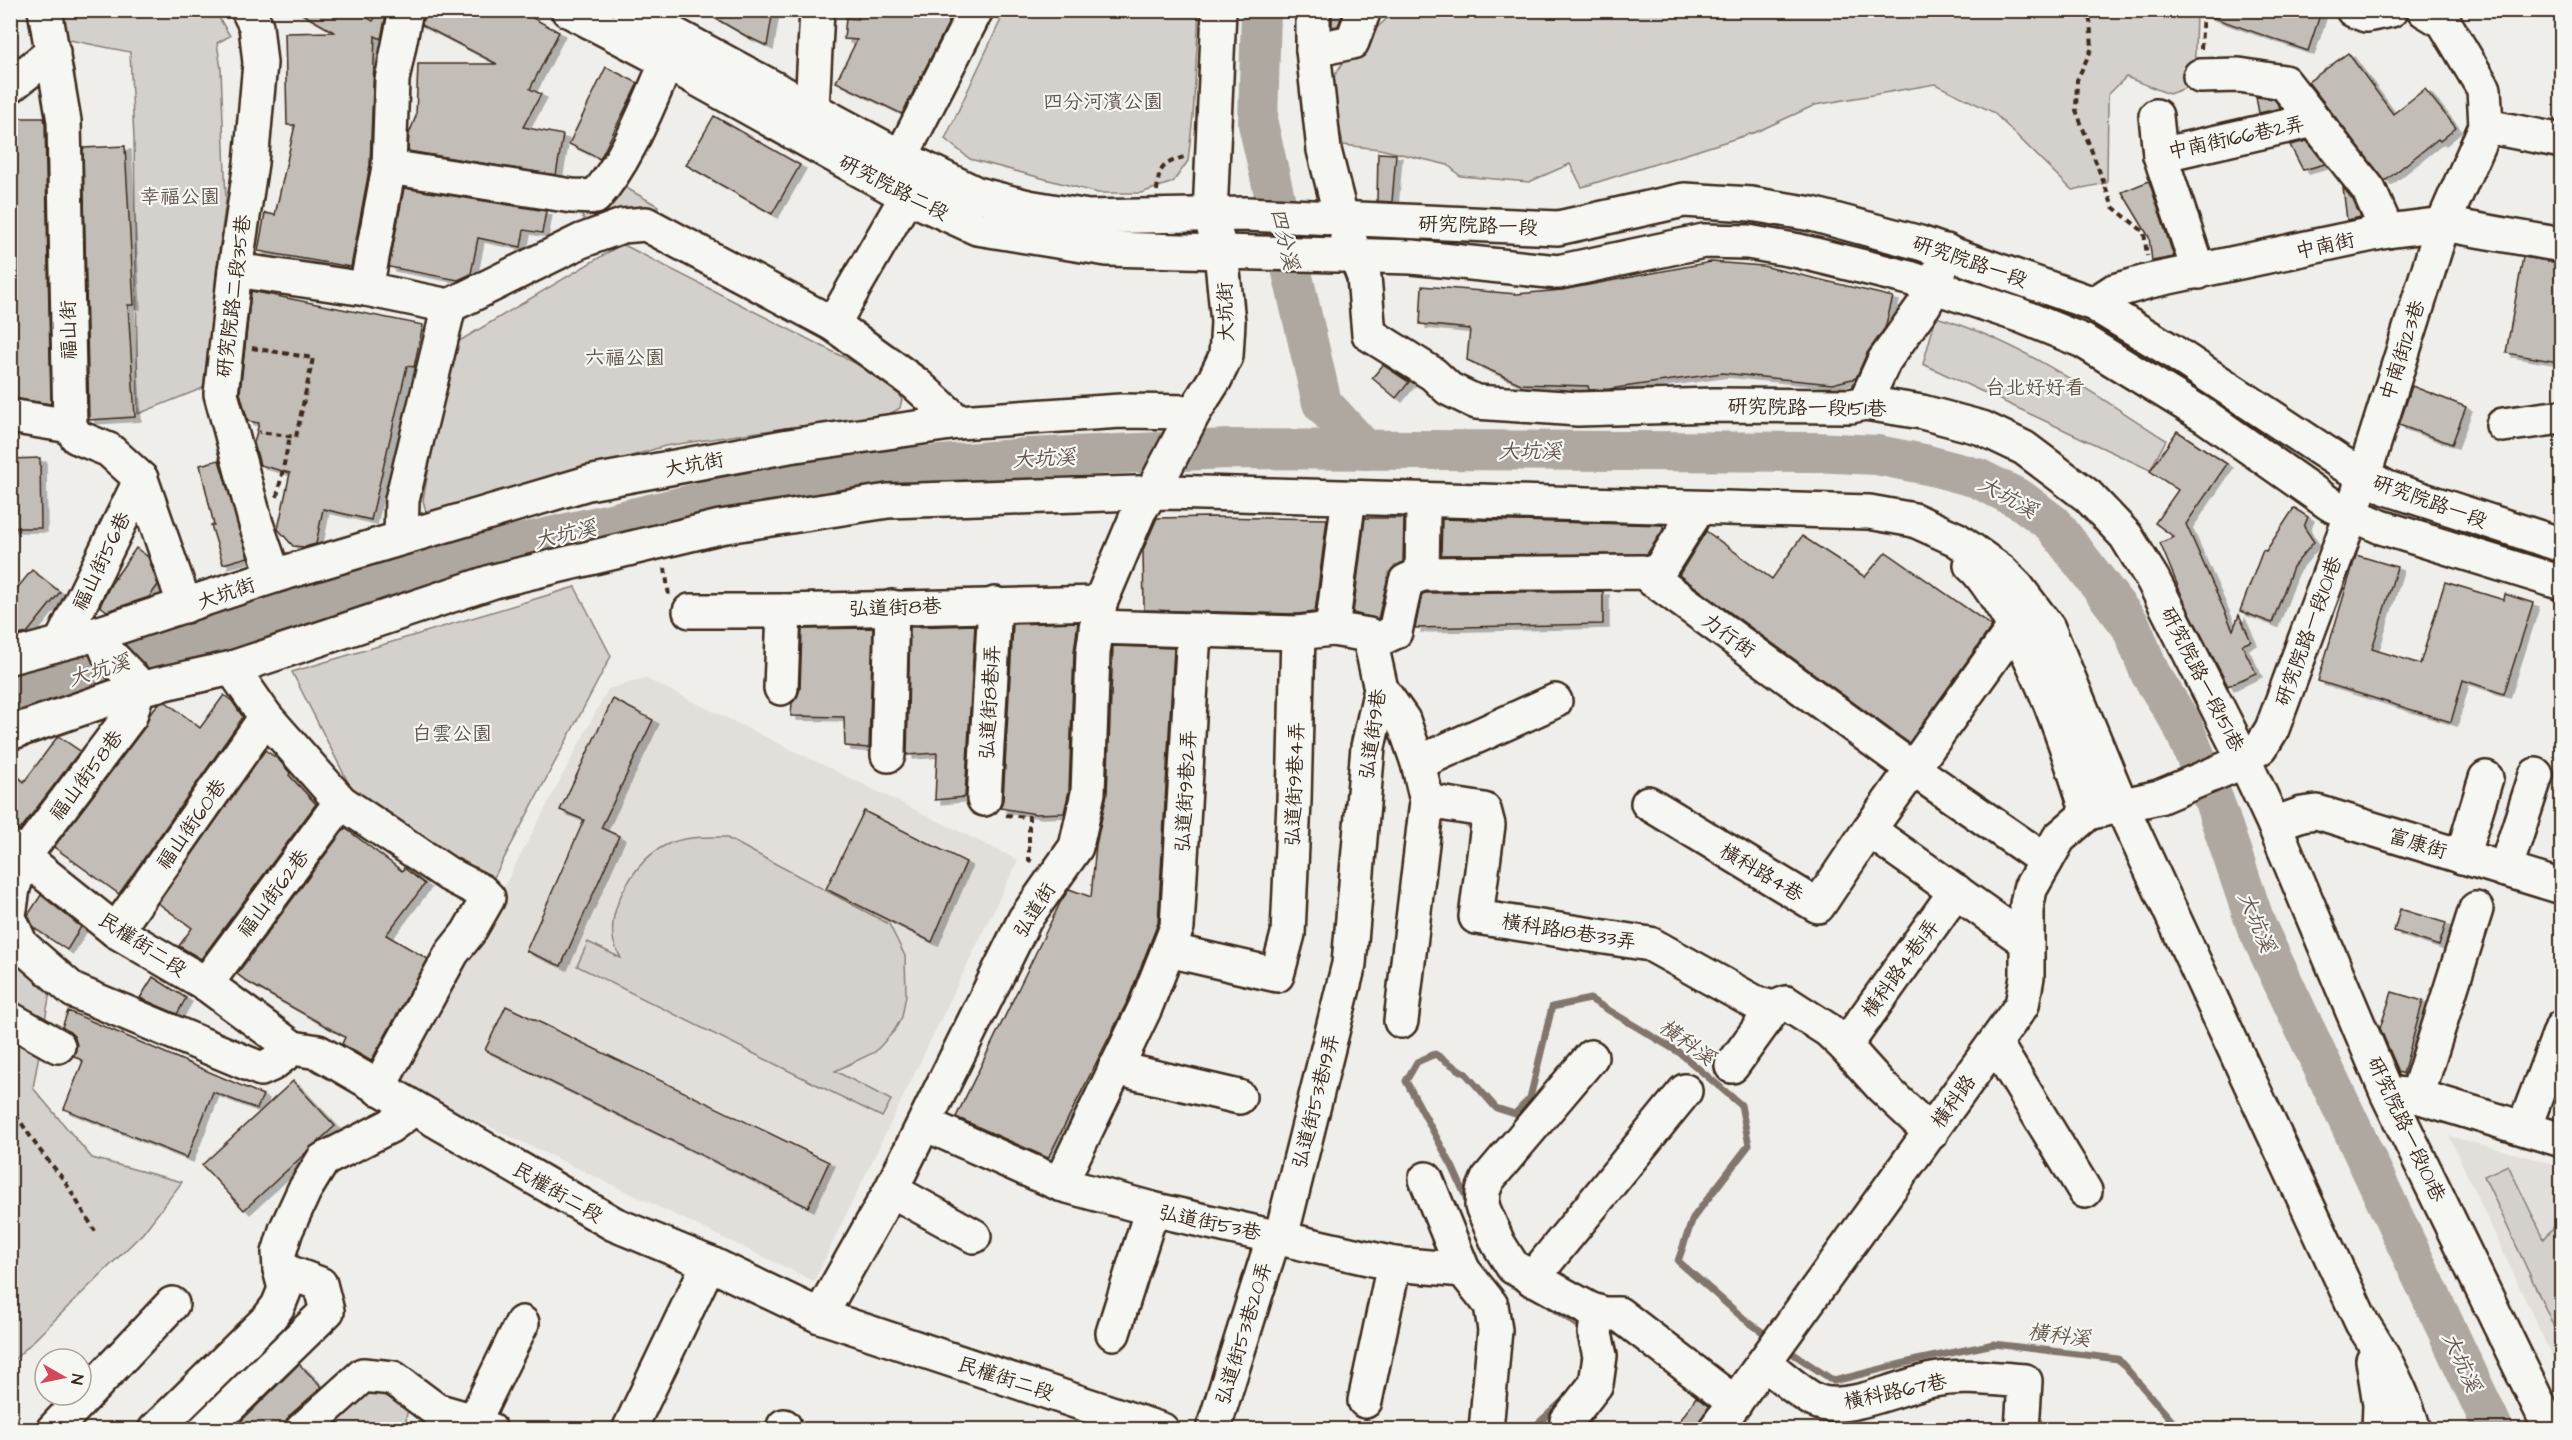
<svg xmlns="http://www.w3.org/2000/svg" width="2572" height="1440" viewBox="0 0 2572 1440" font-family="'Architects Daughter','LXGW WenKai TC',sans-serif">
<defs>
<filter id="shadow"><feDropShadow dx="6" dy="4" stdDeviation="0" flood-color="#0004"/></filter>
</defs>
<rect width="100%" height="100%" fill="#efeeea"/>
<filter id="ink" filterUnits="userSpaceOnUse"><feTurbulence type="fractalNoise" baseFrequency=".0167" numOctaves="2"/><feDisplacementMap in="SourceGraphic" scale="12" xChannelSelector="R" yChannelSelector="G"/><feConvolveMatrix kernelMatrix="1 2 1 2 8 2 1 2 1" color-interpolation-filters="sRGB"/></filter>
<g filter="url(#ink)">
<g fill="#e2dfdb">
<path d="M645,678L1018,860L814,1281L400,1084L608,689Z"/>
<path d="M2449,1136L2561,1166V1376Z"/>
</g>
<g fill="#d4d1cc" stroke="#887e75" stroke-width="1.5">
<path d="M60,11H215L230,36L217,43L221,69L226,200L216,273L208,386L138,414L134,139L130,52L65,39Z"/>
<path d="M1005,11H1199L1193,116L1188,161L1173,182L1141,193H1098L970,159L945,139Z"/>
<path d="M1395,11H2196L2194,85L2169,94L2126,77L2108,95L2107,183L2072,190L1993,112L1935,84L1815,105L1756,132L1582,187L1570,164L1529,182L1460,176L1448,165L1380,149L1343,145C1341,131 1331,96 1332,85C1335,61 1378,28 1395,11Z"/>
<path d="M621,185L658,206L655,223L592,232L580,213Z"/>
<path d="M622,244L894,383L902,399L900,408L881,419L785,428L665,446L427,516L423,500L451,346Z"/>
<path d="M1936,317C2020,341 2093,393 2166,440L2150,470L1923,364Z"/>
<path d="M575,587L611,656L491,883L354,794L292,672Z"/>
<path d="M725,837L889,924L905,956L906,995L902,1017L894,1031L875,1052L835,1071L891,1100L882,1117L577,966L588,942L621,958C618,952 613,944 613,937C609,904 637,859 666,845C683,836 706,837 725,837Z"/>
<path d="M11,948L52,981L33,1088L92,1158L182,1182L143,1233L11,1363Z"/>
<path d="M2508,1165L2544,1239L2561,1218V1342L2484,1176Z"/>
<path d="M378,1380L409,1397L405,1429L315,1430Z"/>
</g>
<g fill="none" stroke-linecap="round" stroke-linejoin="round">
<g stroke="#81766d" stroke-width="7">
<path d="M1469,1204L1453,1168L1406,1081L1417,1062L1435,1054L1466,1074L1496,1108L1515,1114L1530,1098L1552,1007L1590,999L1680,1053L1741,1105L1749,1145L1693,1218L1678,1261L1743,1318L1772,1339"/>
<path d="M1548,1305L1581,1327L1584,1333"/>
<path d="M1786,1349L1834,1381L1917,1360L1994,1344L2118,1359L2180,1430"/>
<path d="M1531,1430L1567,1397"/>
</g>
<g stroke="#afa8a1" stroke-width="40">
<path d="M1261,10L1258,124L1322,403L1365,450"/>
<path d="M10,697L485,552L819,475L1027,458L1228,449L1813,452L1877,455L1928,465L1977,478L2021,500L2053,524L2131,626L2150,673L2182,724L2214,801L2256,925L2494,1430"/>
</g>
</g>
<g fill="#c2bdb7" stroke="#3b2a1e" stroke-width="1.5" filter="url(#shadow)">
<path d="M295,10H354L373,21L379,10H387L381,39L375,36L370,165L351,267L258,251L265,213L275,215L295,125H287L285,33L334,32Z"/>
<path d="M424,10H518L559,32L530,89L541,94L523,127L563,135L556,175L408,151L409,134L416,116L418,64H497L422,25Z"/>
<path d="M701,10H773L767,46L746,36Z"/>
<path d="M859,10H955L902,114L836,82L857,40L844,39L846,18L858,19Z"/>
<path d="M1332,10H1344L1338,26L1332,27Z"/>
<path d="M2200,10H2306L2320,15L2308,51L2200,13Z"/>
<path d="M2348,53L2393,114L2425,89L2456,128L2440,141L2438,139L2385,181L2308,82Z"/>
<path d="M606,67L638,83L600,159L569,144Z"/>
<path d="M2256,97L2274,99L2281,108L2259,113Z"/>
<path d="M714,116L800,165L772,214L686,165Z"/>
<path d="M10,118H44L45,123L51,404L12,398L10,390Z"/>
<path d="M2307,141L2325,164L2303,170L2290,145Z"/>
<path d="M125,146L134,305H128L135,417L89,420L83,148Z"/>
<path d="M1378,153L1396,154L1392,202L1377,201Z"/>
<path d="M2149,181L2174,257L2152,261L2149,237L2122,192Z"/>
<path d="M2343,187L2353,200L2361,217L2347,220Z"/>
<path d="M404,188L546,211L542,233L524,230L521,247L478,238L471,274L458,280L389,267Z"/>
<path d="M2523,257L2562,263V341L2558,362L2506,353Z"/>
<path d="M1711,262L1763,266L1893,297L1885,328L1867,353L1856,378L1832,384L1722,373L1609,389L1589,390L1588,386L1521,384L1467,360L1470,329L1420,324L1422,286L1517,294L1562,290Z"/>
<path d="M251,291L423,325L414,367L407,366L371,520L323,509L316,544L304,547L293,546L278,529L290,473L260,465L254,443L259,423L248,421L240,393Z"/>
<path d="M1383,365L1409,382L1396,398L1372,378Z"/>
<path d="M2412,386L2466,407L2452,444L2399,425Z"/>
<path d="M2177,431L2227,464L2186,524L2233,630L2239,615L2251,641L2242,645L2256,673L2228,686L2185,603L2160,543L2174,537L2155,523L2178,490L2150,471Z"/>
<path d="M40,458L41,528H10V459Z"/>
<path d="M219,460L248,557L223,564L211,525H214L200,465Z"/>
<path d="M2294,508L2308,517L2304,527L2314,542L2293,567L2272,623L2240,611L2263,550L2266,551Z"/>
<path d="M1210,517L1327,519L1315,612L1297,614L1144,610L1143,550L1157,518Z"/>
<path d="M1365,518H1404L1403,562L1392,569L1388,577L1378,619L1353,613Z"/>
<path d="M1442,519L1663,525V530L1647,554L1441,555Z"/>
<path d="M1706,531L1772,579L1802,536L1865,577L1886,552L1992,626L1909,743L1679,575Z"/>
<path d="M136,548L148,557L158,585L149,597L107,611L100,606L111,584Z"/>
<path d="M2356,555L2397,567L2372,649L2420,664L2445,582L2504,600L2505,594L2533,603L2504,694L2463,680L2451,722L2318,681Z"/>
<path d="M32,570L60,592L27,633L10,637V597Z"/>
<path d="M1603,591V624L1415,628L1422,594L1426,593Z"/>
<path d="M1078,622L1074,652L1069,791L1064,813L1036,814L1000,808L1003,800L1013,624Z"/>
<path d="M975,625L965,797L935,800L937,753L907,755L910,627Z"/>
<path d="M873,628L869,748L845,746L844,717L791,716L792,703L797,697L800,689L802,629Z"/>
<path d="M1113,646L1174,648L1158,923L1128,1000L1048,1158L956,1117L1060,903L1069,889L1091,897L1096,845L1107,794Z"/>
<path d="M224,695L232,701L243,717L119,894L54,847L145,727L150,714L158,704L166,702L200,728Z"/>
<path d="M613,699L653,720L601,828L619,836L561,966L526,951L584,820L560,810Z"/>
<path d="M58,736L80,751L20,830L10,828V770L24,782Z"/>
<path d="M265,750L279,760L290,773L289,775L316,804L201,959L179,946L192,928L158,903Z"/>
<path d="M864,811L966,862L932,942L826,889Z"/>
<path d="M345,828L402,871L404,868L425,884L386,935L428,959L371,1061L342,1044L345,1037L249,983L237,974Z"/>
<path d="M41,895L81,927L67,950L34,928L28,915Z"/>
<path d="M2400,909L2446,923L2439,946L2394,931Z"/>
<path d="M153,977L186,998L177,1014L140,998Z"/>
<path d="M2392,992L2423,1001L2403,1074L2399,1072L2380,1028Z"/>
<path d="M506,1006L829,1162L808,1207L485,1050Z"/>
<path d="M68,1011L263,1095L257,1109L213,1092L187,1158L64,1109L83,1061L74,1056L77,1045L74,1036L62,1027Z"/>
<path d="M293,1081L335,1126L244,1210L202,1165Z"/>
<path d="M299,1364L322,1387L289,1416L284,1427L282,1430H232Z"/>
<path d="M1696,1397L1709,1407L1700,1420L1696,1430H1674Z"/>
</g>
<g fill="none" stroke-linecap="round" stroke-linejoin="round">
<defs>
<g id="minor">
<path d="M45,10L64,121L70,426L77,437L109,450L141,479L185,606"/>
<path d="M248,10L256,26L260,63L251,163L235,270L221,394L256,524L274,576"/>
<path d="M1313,10V50L1324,150L1341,217L1364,277L1369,334L1433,374L1449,389L1476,402L1578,409L1714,405L1851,406L1865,403L1922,412L1982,428L2024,448L2088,496L2126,536L2153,580L2244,760L2274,824L2387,1093L2551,1430"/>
<path d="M2353,10L2366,15L2391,10"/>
<path d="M1313,50L1352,42L1364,10"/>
<path d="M2200,76L2239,75L2284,82L2369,190L2387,231"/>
<path d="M10,86L53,52"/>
<path d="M2156,116L2160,155L2314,120"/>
<path d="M2486,126L2562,141"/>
<path d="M798,130L812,108L817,10"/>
<path d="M2160,155L2199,272"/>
<path d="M901,157L976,10"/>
<path d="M389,167L572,196L595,197C628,160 647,107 667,62"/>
<path d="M235,270L366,289L449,306"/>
<path d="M366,289L389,167L392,80L406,10"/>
<path d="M2094,304L2114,291L2150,281L2387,231L2443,224L2562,245"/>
<path d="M833,324L907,196"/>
<path d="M1865,403L1884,361L1924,305L1935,286L1946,251"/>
<path d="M10,416L70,426"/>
<path d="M2503,425L2562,417"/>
<path d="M1423,512L1422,574L1643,572L1913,769L2046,861"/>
<path d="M401,537L402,500L449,306L581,241L622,226L646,224L833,324L916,384L958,422"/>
<path d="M1971,565C1983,575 1990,588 1999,601C2041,666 2065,740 2088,813"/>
<path d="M1653,580L1691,520"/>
<path d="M690,611H784L1100,603"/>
<path d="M1096,627L1298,633L1332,629L1369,635L1381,689L1368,747L1349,964L1281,1237"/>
<path d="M1332,629L1347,512"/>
<path d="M100,633L108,653L134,680L138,689"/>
<path d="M61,643L141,479"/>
<path d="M1371,643L1395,632L1406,581L1422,574"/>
<path d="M10,657L100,633L274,576L588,483L789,446L958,422L1121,411L1194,412L1215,379L1226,356L1228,322L1221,252L1210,215L1219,10"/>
<path d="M232,668L266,717L341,802L448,874L481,891L488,898L468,933L452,953L378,1088"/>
<path d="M781,688L784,611"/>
<path d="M1381,689L1403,720L1418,763L1427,801L1484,810L1488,825L1476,917L1650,944L1758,1004L1774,1008L1786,1003L1828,1030L1845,1046L1882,1087L1931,1133"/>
<path d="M10,733L138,689L232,668L494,581L720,527L888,501L1169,492L1869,512L1914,520L1956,539L2001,571L2017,587L2048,628L2122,807L2362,1323C2384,1356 2403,1392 2414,1430"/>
<path d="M888,755L892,607"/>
<path d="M1418,763L1555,701"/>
<path d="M984,799L995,604"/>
<path d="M1648,803L1818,906L1869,830L2027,942"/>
<path d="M2274,824L2302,814L2317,812L2562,887"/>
<path d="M1869,830L2015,626"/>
<path d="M10,846L116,931L206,984L293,1048L318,1052L614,1224L709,1263L820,1316L1162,1430"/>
<path d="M2462,857L2486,778"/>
<path d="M2505,870L2536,775"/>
<path d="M10,909L13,888L24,856L130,716L138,689"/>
<path d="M10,920L21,945L74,991L261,1069L272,1064L293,1048"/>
<path d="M116,931L266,717"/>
<path d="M1168,950L1177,927L1194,631"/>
<path d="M206,984L341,802"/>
<path d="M10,1019L58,1046"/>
<path d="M1401,1021L1427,801"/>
<path d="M1995,1043L2085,1191"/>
<path d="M1845,1046L1956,891"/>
<path d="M1591,1057L1488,1179L1483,1191L1482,1206L1498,1243L1513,1267L1589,1309L1602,1314H1619L1735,1403"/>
<path d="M1732,1066L1774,1008"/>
<path d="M1115,1068L1239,1097"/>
<path d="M2395,1094L2417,1096L2562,1140"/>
<path d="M2417,1096L2476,909"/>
<path d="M925,1124L1060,1184L1152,1209L1394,1264L1463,1270L1491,1305L1495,1330L1486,1430"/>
<path d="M2524,1128L2562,1027"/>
<path d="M1426,1179L1463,1270"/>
<path d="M1060,1184L1145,1008L1168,950L1277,975L1288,934L1294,801L1298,633"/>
<path d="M891,1190L974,1236"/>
<path d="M1532,1279L1685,1091"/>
<path d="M820,1316L891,1190L1025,919L1076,847L1088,793L1093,653L1100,603L1139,511L1157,483L1194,412"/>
<path d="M1113,1333L1152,1209"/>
<path d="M2373,1360L2380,1404L2379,1430"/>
<path d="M1764,1363C1778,1373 1802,1395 1816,1401C1845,1414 1903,1385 1933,1380C1963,1374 1995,1379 2025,1381L2022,1430"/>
<path d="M1365,1401L1394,1264"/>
<path d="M474,1421L522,1323"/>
<path d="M1567,1421L1596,1384L1600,1356L1595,1334L1598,1312"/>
<path d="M53,1430L172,1304"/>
<path d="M155,1430L269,1318L278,1306L285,1289L280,1269L279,1253L286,1230L304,1191L323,1160L390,1126L413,1109"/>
<path d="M205,1430L327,1311L320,1284L280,1269"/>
<path d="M302,1430L363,1375L393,1378L436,1410L474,1421L490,1430"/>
<path d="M629,1430L709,1263"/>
<path d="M783,1430L784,1426"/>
<path d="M1213,1430L1274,1236"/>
<path d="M1715,1430L2022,1005L2027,977V904L2030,889L2059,838L2088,813L2159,797L2228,768L2261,747L2272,729L2352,513L2443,224L2486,126L2484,89L2444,22L2424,10"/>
</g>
<g id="major">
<path d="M568,10L667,62L907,196L977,228L1107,249L1412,257L1558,272L1704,241L1748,242L1799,251L1909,278L2019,315L2083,341L2205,416L2330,504L2381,527L2562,583"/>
<path d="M629,10L901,157L977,194L1028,207L1088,217L1246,214L1558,228L1684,200L1751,204L1812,214L1920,243L2094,304L2170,350L2343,464L2387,488L2562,545"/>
</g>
</defs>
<use href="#minor" stroke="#3b2a1e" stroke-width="38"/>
<use href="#major" stroke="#3b2a1e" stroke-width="38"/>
<g stroke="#3b2a1e" stroke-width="4" stroke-dasharray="6 4.5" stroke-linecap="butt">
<path d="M2082,10L2090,20L2092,48L2077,80L2076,110L2113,207L2144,232L2147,256"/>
<path d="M2123,10L2126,11"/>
<path d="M2201,49L2203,10"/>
<path d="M1157,191C1159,165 1163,164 1187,156"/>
<path d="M252,348L313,358L296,437L259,432"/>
<path d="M277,497L290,436"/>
<path d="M665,568L669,596"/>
<path d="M1006,815L1029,817V860L1033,862"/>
<path d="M10,1106L38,1148L64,1180L95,1231"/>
</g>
<use href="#minor" stroke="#f6f6f2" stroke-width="33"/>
<use href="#major" stroke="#f6f6f2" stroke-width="33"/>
</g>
</g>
<g text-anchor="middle" stroke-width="4.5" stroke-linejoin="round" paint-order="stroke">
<g font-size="20" fill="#61544a" stroke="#f6f6f2">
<text x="1103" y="108">四分河濱公園</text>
<text x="180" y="203">幸福公園</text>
<text x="625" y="364">六福公園</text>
<text x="2035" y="394">台北好好看</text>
<text x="452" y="740">白雲公園</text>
</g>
<g font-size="20" fill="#3b2a1e" stroke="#f6f6f2">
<text transform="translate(2236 137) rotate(-12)" y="7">中南街166巷2弄</text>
<text transform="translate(894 187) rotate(27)" y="7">研究院路二段</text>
<text transform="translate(1478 225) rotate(2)" y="7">研究院路一段</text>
<text transform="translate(2325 245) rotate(-12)" y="7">中南街</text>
<text transform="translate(1970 261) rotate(19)" y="7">研究院路一段</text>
<text transform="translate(233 296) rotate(-83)" y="7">研究院路二段35巷</text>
<text transform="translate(1225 312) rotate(-92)" y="7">大坑街</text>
<text transform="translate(68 330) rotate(-91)" y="7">福山街</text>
<text transform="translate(2402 350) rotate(-72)" y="7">中南街123巷</text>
<text transform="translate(1807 407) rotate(1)" y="7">研究院路一段151巷</text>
<text transform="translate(694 464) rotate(-11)" y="7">大坑街</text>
<text transform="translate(2430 501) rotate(20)" y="7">研究院路一段</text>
<text transform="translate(101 561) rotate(-64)" y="7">福山街56巷</text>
<text transform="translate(226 593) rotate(-19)" y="7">大坑街</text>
<text transform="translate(895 607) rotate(-2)" y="7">弘道街8巷</text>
<text transform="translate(2308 631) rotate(-70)" y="7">研究院路一段101巷</text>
<text transform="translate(1729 635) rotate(36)" y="7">力行街</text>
<text transform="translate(2203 679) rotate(63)" y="7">研究院路一段151巷</text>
<text transform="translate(989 702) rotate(-87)" y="7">弘道街8巷1弄</text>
<text transform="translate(1372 734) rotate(-82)" y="7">弘道街9巷</text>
<text transform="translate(86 775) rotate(-53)" y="7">福山街58巷</text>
<text transform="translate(1294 784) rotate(-88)" y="7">弘道街9巷4弄</text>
<text transform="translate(1185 791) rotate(-87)" y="7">弘道街9巷2弄</text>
<text transform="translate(191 824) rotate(-55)" y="7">福山街60巷</text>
<text transform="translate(2418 843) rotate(17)" y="7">富康街</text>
<text transform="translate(1762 872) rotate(31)" y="7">橫科路4巷</text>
<text transform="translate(273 893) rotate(-53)" y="7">福山街62巷</text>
<text transform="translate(1034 910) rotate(-58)" y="7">弘道街</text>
<text transform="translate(1569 931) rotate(9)" y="7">橫科路18巷33弄</text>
<text transform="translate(143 944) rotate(33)" y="7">民權街二段</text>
<text transform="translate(1900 968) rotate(-54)" y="7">橫科路4巷1弄</text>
<text transform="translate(1315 1101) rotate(-76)" y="7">弘道街53巷19弄</text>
<text transform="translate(1953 1101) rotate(-54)" y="7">橫科路</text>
<text transform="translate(2407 1129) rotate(65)" y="7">研究院路一段101巷</text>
<text transform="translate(558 1192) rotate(30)" y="7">民權街二段</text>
<text transform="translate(1210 1222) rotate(12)" y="7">弘道街53巷</text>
<text transform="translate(1243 1333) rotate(-73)" y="7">弘道街53巷20弄</text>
<text transform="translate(1006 1378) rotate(18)" y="7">民權街二段</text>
<text transform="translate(1895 1391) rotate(-12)" y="7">橫科路67巷</text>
</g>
<g font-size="21" font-style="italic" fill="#64564c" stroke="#f6f6f2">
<text transform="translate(1285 239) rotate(77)" y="7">四分溪</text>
<text x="1530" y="458">大坑溪</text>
<text transform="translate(1044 458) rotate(-3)" y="7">大坑溪</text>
<text transform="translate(2008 497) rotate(29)" y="7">大坑溪</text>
<text transform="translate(565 534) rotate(-13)" y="7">大坑溪</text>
<text transform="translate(99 670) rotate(-17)" y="7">大坑溪</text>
<text transform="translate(2257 922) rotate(67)" y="7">大坑溪</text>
<text transform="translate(1687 1042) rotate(36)" y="7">橫科溪</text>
<text transform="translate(2059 1335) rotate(7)" y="7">橫科溪</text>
<text transform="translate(2462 1362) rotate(65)" y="7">大坑溪</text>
</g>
</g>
<rect width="2572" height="1440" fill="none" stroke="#f6f6f2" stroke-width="36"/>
<rect x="18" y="18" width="2536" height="1404" fill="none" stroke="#3b2a1e" stroke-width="2" filter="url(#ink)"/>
<g transform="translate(63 1377) rotate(99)"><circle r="28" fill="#f6f6f2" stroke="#aba49d" stroke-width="1.5"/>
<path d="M0-4.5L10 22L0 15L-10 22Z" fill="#d1495b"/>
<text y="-9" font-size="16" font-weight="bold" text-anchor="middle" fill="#3b2a1e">N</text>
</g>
</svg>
